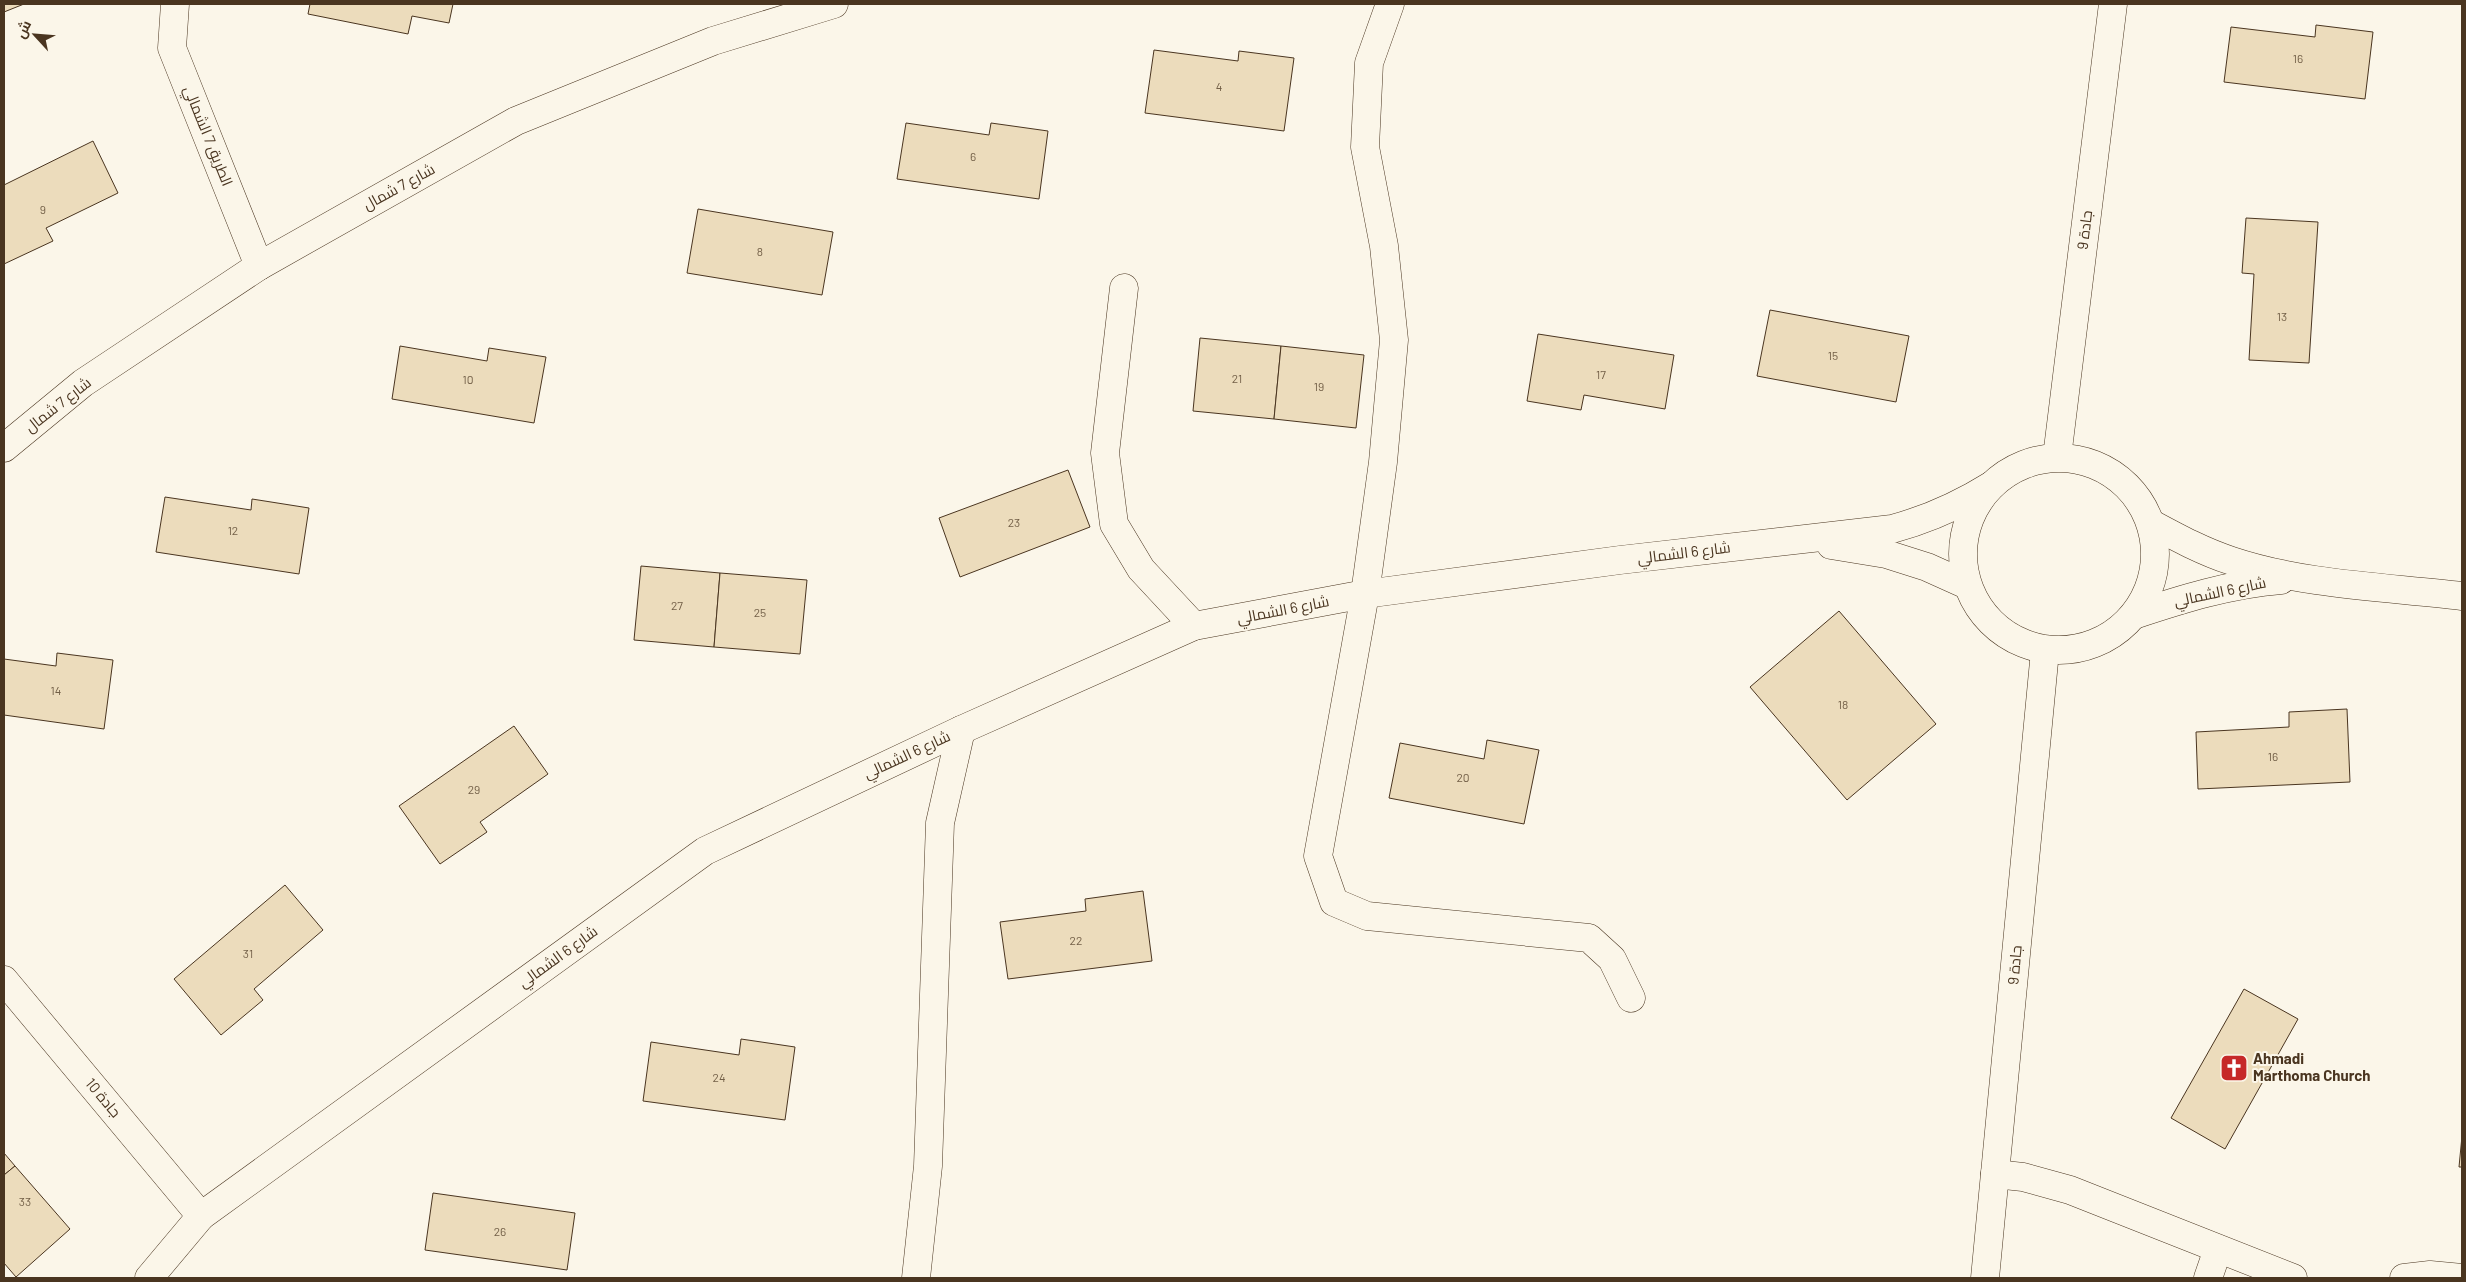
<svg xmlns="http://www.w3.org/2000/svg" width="2466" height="1282" viewBox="0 0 2466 1282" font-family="Barlow,Cairo,sans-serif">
<rect width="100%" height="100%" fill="#fbf6e9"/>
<g fill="#ecdcbc" stroke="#4a3520">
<path d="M4,4H24L4,12Z"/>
<path d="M310,4H453L449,23L412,16L408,34L308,14Z"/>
<path d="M2316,25L2373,32L2365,99L2224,82L2231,27L2315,37Z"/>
<path d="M1154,50L1238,61L1239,51L1294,58L1284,131L1145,113Z"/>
<path d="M906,123L989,135L991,123L1048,131L1039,199L897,179Z"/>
<path d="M93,141L118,193L46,228L53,241L4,264V185Z"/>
<path d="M698,209L833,232L822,295L687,273Z"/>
<path d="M2246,218L2318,222L2309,363L2249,360L2254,274L2242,273Z"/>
<path d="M1770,310L1909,336L1896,402L1757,376Z"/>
<path d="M1538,334L1674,355L1665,409L1584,395L1581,410L1527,401Z"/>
<path d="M1200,338L1281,346L1274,419L1193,411Z"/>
<path d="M400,346L487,361L489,348L546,357L534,423L392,399Z"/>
<path d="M1281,346L1364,355L1356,428L1274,419Z"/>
<path d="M1068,470L1090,527L960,577L939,518Z"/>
<path d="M165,497L251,510L252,499L309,508L299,574L156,552Z"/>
<path d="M641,566L720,573L714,647L634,640Z"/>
<path d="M720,573L807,580L800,654L714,647Z"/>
<path d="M1839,611L1936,724L1847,800L1750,687Z"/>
<path d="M57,653L113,660L104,729L4,715V659L56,666Z"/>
<path d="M2347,709L2350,782L2198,789L2196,732L2289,727V712Z"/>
<path d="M514,726L548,774L480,822L487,832L440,864L399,806Z"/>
<path d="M1487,740L1539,750L1524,824L1389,798L1400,743L1484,759Z"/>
<path d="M285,885L323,930L254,989L263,1000L221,1035L174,979Z"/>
<path d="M1143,891L1152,961L1008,979L1000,922L1086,911L1085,899Z"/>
<path d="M2244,989L2298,1019L2225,1149L2171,1118Z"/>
<path d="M741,1039L795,1047L785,1120L643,1101L651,1042L739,1055Z"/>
<path d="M2462,1136V1167H2459Z"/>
<path d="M4,1153L15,1166L4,1175Z"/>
<path d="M15,1166L70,1229L16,1277L4,1263V1175Z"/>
<path d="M433,1193L575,1213L567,1270L425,1250Z"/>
</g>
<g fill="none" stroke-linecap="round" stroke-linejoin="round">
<defs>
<g id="minor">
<path d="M175,4L172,48L259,266"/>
<path d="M1390,4L1369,63L1365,147L1384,246L1394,340L1383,462L1365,594L1318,856L1334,902L1367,916L1589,938L1612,959L1631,998"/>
<path d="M1124,288L1105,453L1114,524L1141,569L1194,626"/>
<path d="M4,448L83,383L259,266L516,121L713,41L834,4"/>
<path d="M2057,457L2113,4"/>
<path d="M4,980L201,1216"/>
<path d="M1995,1174L2023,1177L2070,1190L2293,1278"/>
<path d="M916,1278L928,1166L940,823L961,730"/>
<path d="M1985,1278L2045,651"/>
<path d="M2208,1278L2218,1249"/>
<path d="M2404,1278L2430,1275L2462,1278"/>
</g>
<g id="tertiary">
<circle cx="2059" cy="554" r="96"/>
<path d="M2152,524C2178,538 2204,552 2232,561C2304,585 2387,587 2462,596"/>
<path d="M1831,545L1886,554L1927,567L1967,585"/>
<path d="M2134,615C2182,599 2230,584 2281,580"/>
<path d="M149,1278L201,1216L705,851L961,730L1194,626L1365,594L1620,560L1892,529C1929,519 1960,505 1992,485"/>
</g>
</defs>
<use href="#minor" stroke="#4a3520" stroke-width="29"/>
<use href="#tertiary" stroke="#4a3520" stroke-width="29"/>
<use href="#minor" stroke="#fbf6e9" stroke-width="28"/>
<use href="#tertiary" stroke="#fbf6e9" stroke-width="28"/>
</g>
<defs>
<symbol id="church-square" viewBox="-11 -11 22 22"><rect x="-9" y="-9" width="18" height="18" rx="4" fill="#c62828" stroke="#fbf6e9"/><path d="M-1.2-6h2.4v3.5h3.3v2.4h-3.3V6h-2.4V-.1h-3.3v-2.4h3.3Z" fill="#fff"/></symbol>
</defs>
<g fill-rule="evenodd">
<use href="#church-square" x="2218" y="1052" width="32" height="32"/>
</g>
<g text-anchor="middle" stroke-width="4" stroke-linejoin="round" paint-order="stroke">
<g font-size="12" fill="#725f47">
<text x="2298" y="63">16</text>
<text x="1219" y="91">4</text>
<text x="973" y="161">6</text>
<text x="43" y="214">9</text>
<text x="760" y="256">8</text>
<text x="2282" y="321">13</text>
<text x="1833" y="360">15</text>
<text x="1601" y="379">17</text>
<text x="1237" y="383">21</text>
<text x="468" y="384">10</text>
<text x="1319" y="391">19</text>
<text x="1014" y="527">23</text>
<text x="233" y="535">12</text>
<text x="677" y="610">27</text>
<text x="760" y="617">25</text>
<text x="56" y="695">14</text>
<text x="1843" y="709">18</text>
<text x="2273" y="761">16</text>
<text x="1463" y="782">20</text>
<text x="474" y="794">29</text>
<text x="1076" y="945">22</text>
<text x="248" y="958">31</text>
<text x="719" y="1082">24</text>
<text x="25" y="1206">33</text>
<text x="500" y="1236">26</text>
</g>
<g font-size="15" fill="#4a3520" stroke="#fbf6e9">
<text transform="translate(208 136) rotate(68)" y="5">الطريق 7 الشمالي</text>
<text transform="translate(399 187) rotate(-29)" y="5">شارع 7 شمال</text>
<text transform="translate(2085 230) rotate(-83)" y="5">جادة 9</text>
<text transform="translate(58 405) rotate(-38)" y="5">شارع 7 شمال</text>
<text transform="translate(1684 553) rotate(-7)" y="5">شارع 6 الشمالي</text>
<text transform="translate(2220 592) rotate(-12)" y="5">شارع 6 الشمالي</text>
<text transform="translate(1283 610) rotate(-11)" y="5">شارع 6 الشمالي</text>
<text transform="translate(907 755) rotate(-25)" y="5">شارع 6 الشمالي</text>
<text transform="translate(558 957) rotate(-36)" y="5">شارع 6 الشمالي</text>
<text transform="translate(2015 965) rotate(-85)" y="5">جادة 9</text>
<text transform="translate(103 1098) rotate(50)" y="5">جادة 10</text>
</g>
<g font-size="15" font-weight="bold" fill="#4a3520" stroke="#fbf6e9" text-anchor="start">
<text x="2253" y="1064">Ahmadi<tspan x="2253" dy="17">Marthoma Church</tspan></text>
</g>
</g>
<rect width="2466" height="1282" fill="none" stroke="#4a3520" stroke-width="10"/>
<g transform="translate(35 35) rotate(296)" stroke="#fbf6e9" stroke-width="4" paint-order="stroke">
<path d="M0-4L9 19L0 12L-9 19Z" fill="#4a3520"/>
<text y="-8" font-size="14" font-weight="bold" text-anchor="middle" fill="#4a3520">ش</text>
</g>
</svg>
